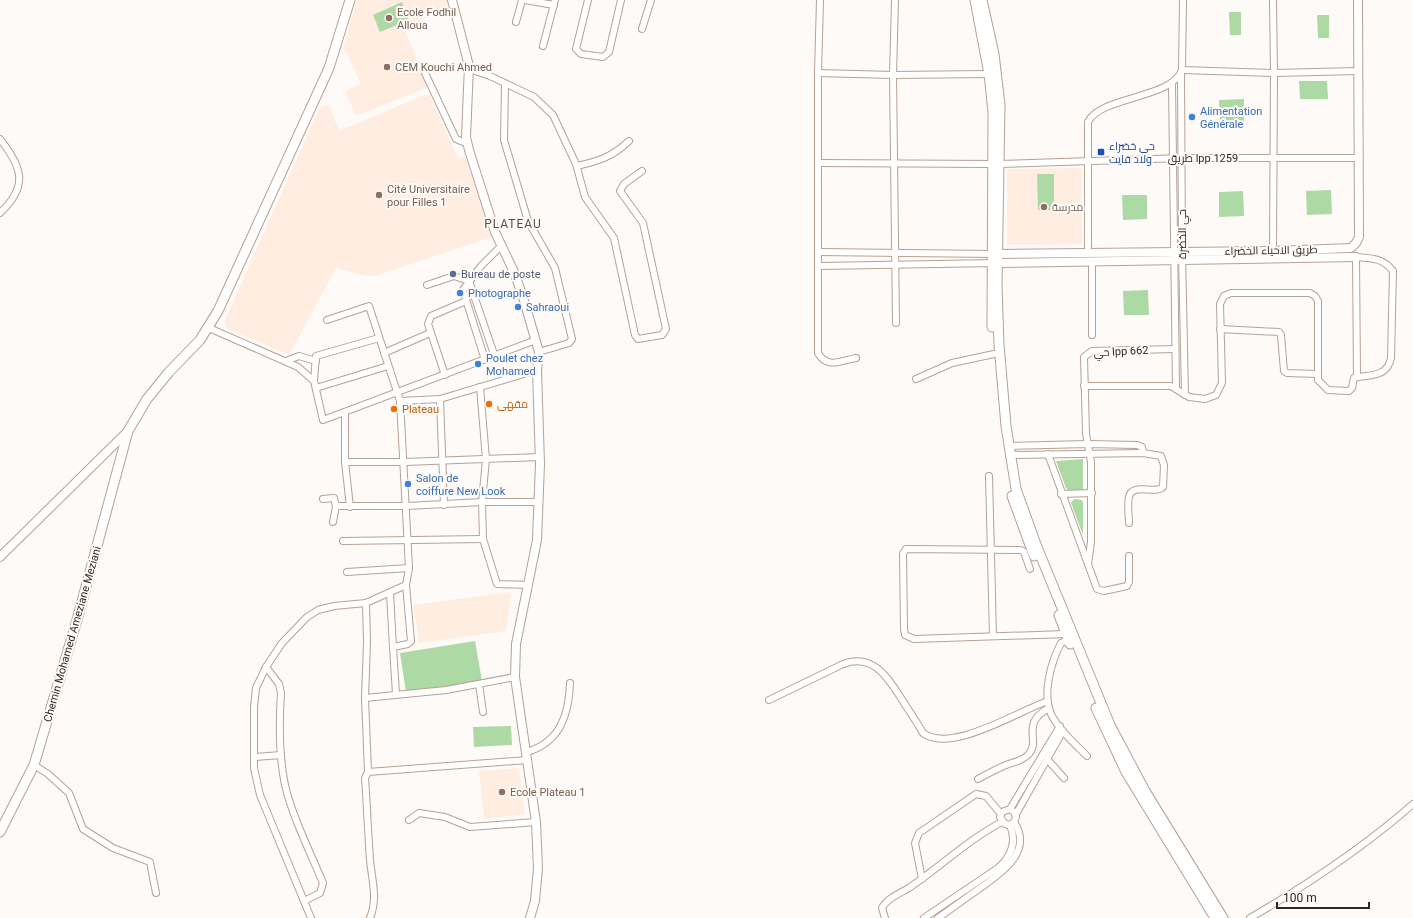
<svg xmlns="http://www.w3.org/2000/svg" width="1413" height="918" viewBox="0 0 1413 918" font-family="Roboto,Cairo,sans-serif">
<rect width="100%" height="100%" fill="#fefaf7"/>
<g fill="#ffede2">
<path d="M357,0H449L451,8L404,27L428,87L356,116L345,91L361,84L346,51H344L343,49Z"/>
<path d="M424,95L430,96L458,159L464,157L466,159L492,237L375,276H365L336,268L289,355L228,329L225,325V320L320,107L329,105L339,131Z"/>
<path d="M1081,168L1082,244L1007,245V169Z"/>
<path d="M519,768L525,814L484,819L479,771Z"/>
</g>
<path fill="#fdeee1" d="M511,592L506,631L419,643L413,605Z"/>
<g fill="#add9a5">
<path d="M402,2L409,20L380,32L373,15Z"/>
<path d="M1229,12H1241V35H1230Z"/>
<path d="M1317,15H1329V38H1318Z"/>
<path d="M1299,81H1327L1328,99H1300Z"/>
<path d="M1244,99V124H1220L1219,100Z"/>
<path d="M1037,174H1054V210H1038Z"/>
<path d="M1331,190L1332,214L1307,215L1306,191Z"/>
<path d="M1243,191L1244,216L1219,217V192Z"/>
<path d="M1122,195H1147V219L1123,220Z"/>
<path d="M1148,290L1149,315H1124L1123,291Z"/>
<path d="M1083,459V490H1068L1066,488L1056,461Z"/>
<path d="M1074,499L1082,500L1083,502V535L1071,503Z"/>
<path d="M475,641L482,681L406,692L400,653Z"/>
<path d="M511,726L512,745L474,747L473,727Z"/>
</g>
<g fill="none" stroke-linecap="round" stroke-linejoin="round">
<defs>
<g id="minor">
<path d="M525,0L554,5"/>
<path d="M588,0L576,49L581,54L603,57L609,52L621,0"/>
<path d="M820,0L818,73V353C827,369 840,361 856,358"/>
<path d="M895,0L893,75L896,323"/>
<path d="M1273,0L1274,73L1273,251"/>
<path d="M516,22L522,0"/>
<path d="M642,29L651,0"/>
<path d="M543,46L555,0"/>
<path d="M469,69L490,76L534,97L553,115L576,164L585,197L614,238L635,335L638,339L662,335L666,329L643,223L620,191L624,184L642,171"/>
<path d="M1182,70L1274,73L1358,71"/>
<path d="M1181,72L1182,252L1185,395"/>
<path d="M425,73L456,139L468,144"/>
<path d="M818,73L893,75L989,74"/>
<path d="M1172,83L1176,389"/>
<path d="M505,84L504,140L528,221L555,268L572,339L569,343L539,352"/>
<path d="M0,139C22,167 29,186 0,213"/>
<path d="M819,163L993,164"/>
<path d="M999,164L1183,158H1358"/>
<path d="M577,166C599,161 612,157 629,141"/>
<path d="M818,252L994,254"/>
<path d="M1088,252V122C1100,96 1172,99 1182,70L1183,0"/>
<path d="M1092,261V335"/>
<path d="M819,266L995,263"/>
<path d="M427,285L454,276L469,281L495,357"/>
<path d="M327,320L369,306L400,401L409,568L406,585L411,641L408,644L393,647L396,694"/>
<path d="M209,328L298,367L314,381L323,420L536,340"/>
<path d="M1220,329L1279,332L1281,335L1284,371L1287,373L1318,374"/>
<path d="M384,353L430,333"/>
<path d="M485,360L463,290L481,266L501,246"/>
<path d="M286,361L299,356L316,361"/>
<path d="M445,375L428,324L431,316L466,301"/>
<path d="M916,379L952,363L994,354"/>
<path d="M314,381L316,356L379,338"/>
<path d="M1084,386H1171L1189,397L1205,399L1216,395L1222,383L1220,304L1224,296L1231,293H1310L1315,296L1318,301V380L1328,390L1349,391L1352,388L1354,378C1370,374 1387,378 1391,358L1393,271C1383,258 1372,258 1356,257L1357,377"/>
<path d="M480,387L486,459L482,502L483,539L497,584L528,585"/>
<path d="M316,388L388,366"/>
<path d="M440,399L444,505"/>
<path d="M400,401L440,399L537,370"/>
<path d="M345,412V462L350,507"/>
<path d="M1009,446L1088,444L1137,445L1142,447L1143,453"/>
<path d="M1048,454L1097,589L1104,591L1127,586L1129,582V556"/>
<path d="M1009,455L1143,453L1161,456L1164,465L1163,487C1155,495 1132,482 1129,497C1127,505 1129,515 1129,523"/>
<path d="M345,462H405L540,457"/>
<path d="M989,476L993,636"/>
<path d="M1061,494L1092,493"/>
<path d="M323,499L334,498L336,506L333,522"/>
<path d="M336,506H407L482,502H538"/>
<path d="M343,541L483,539"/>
<path d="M1088,564L1091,542V462L1086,434L1084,357L1092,351L1175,349"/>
<path d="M1030,569L1024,552L1021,550L906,549L903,554L904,629L905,635L914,639L1066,634"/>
<path d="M347,572L409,568"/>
<path d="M390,593L393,647"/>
<path d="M366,603L367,642L365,698L368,772"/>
<path d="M1068,640L1061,643C1051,662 1042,694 1051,714C1059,730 1075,744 1087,756"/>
<path d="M266,667L279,684L281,693C279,723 279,756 285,785C292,816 311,854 323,883L320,893L304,901"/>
<path d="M479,684L483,712"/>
<path d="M365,698L446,690L515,677"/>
<path d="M769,700L841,665C875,650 891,683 906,706C912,715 918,724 923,733C951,754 1018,711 1048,701"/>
<path d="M527,752C560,742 569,715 570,683"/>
<path d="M255,757L281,755"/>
<path d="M1047,759L1064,778"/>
<path d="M34,765L48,774L69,793L83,829L113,848L150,862L156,893"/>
<path d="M978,779C987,774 996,769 1006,765C1014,762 1022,761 1028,755C1042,741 1019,724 1049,708"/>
<path d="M1010,809L1060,726"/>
<path d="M1016,814L1063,731"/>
<path d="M409,820L419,813L445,817L470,827L536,822"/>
<path d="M922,879L915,843L919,833L976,794L986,796L1001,814"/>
<path d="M311,918L260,795L254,768V707L256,688L266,667L282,643L307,617L318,610L334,606L366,603L406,585"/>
<path d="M370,918C378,898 372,881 370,860C368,833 367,805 365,778L368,772L528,760"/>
<path d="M885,918L882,908C886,899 900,893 909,888C940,867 969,839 1002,822"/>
<path d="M924,918L998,868C1012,856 1017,842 1010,825"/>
<path d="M938,918C951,909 963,900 976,891C997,876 1035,853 1014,822L1016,817L1014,812L1010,809L1002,812L1000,817L1005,824L1010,825L1014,822"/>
<path d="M1250,918C1307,885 1363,848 1413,804"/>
</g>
<g id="tertiary">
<path d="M452,0L469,66L466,137L469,150L495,232L514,272L523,297L539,352L537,370L540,464L537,540L516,644L515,677L536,822L538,868L535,901L530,918"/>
<path d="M998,254L1273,251L1351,248L1356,243L1359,237L1358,0"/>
<path d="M998,263L1356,257"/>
<path d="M0,557L128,431"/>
</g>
<g id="secondary">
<path d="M975,0L989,74L993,112L992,327"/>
<path d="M982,0L994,54L1000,105L997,285L999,345L1006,426L1016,489L1037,547L1110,725L1145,791L1223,918"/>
<path d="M1012,496L1034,556"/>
<path d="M1059,615L1070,644"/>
<path d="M1096,708L1126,772L1215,918"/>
<path d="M0,832L34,765L77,620L128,431L147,399L169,372L200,340L218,311L329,68L350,0"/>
</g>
</defs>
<use href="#minor" stroke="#b6a195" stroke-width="8"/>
<use href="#tertiary" stroke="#b6a195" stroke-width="10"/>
<use href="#secondary" stroke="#b6a195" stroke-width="11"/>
<use href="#minor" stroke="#fff" stroke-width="6"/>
<use href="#tertiary" stroke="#fff" stroke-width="8"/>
<use href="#secondary" stroke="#fff" stroke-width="9"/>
</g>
<g fill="#8d6e63" stroke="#fefaf7" stroke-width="1.5">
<circle cx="389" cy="18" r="4"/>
<circle cx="387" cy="67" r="4"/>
<circle cx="379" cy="195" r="4"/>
<circle cx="1044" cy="207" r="4"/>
<circle cx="502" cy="792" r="4"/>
</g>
<g fill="#3f7fe0" stroke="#fefaf7" stroke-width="1.5">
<circle cx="1192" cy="117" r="4"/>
<circle cx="460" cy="293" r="4"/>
<circle cx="518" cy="307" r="4"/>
<circle cx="478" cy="364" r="4"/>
<circle cx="408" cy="484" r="4"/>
</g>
<rect fill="#1a4fb4" stroke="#fefaf7" stroke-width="1.5" x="1097" y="148" width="8" height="8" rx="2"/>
<circle fill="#5c6f8a" stroke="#fefaf7" stroke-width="1.5" cx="453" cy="274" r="4"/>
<g fill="#e8710a" stroke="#fefaf7" stroke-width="1.5">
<circle cx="489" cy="404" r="4"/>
<circle cx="394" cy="409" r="4"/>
</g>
<g text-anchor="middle" stroke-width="4" stroke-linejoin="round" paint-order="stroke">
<g font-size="11" fill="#785e54" stroke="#fefaf7" text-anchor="start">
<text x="397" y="16">Ecole Fodhil<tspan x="397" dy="13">Alloua</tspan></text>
<text x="395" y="71">CEM Kouchi Ahmed</text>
<text x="387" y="193">Cité Universitaire<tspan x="387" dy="13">pour Filles 1</tspan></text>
<text x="1052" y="211">مدرسة</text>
<text x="510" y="796">Ecole Plateau 1</text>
</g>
<g font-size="11" fill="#366cbe" stroke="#fefaf7" text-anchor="start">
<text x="1200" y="115">Alimentation<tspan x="1200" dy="13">Générale</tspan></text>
<text x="468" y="297">Photographe</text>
<text x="526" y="311">Sahraoui</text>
<text x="486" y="362">Poulet chez<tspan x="486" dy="13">Mohamed</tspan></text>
<text x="416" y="482">Salon de<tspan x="416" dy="13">coiffure New Look</tspan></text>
</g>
<g font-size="11" fill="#164399" stroke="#fefaf7" text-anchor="start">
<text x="1109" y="150">حي خضراء<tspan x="1109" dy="13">ولاد فايت</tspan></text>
</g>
<g font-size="11" fill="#2f2722" stroke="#fefaf7">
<text x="1203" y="162">طريق lpp 1259</text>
<text transform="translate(1182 234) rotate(-90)" y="4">حي الخضرة</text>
<text transform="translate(1271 250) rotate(-1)" y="4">طريق الاحياء الخضراء</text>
<text transform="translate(1121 351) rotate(-3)" y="4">حي lpp 662</text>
<text transform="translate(72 634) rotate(-74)" y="4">Chemin Mohamed Ameziane Meziani</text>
</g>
<g font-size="11" fill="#4e5e75" stroke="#fefaf7" text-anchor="start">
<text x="461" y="278">Bureau de poste</text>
</g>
<g font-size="11" fill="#c56008" stroke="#fefaf7" text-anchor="start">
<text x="497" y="408">مقهى</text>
<text x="402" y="413">Plateau</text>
</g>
<g font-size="12" letter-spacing="1" fill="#5e4c41" stroke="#fefaf7">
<text x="513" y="228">PLATEAU</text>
</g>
</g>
<path d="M1277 902v6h92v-6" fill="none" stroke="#2f2722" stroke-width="2"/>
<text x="1283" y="902" font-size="12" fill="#2f2722" stroke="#fefaf7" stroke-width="3" paint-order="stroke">100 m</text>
</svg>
